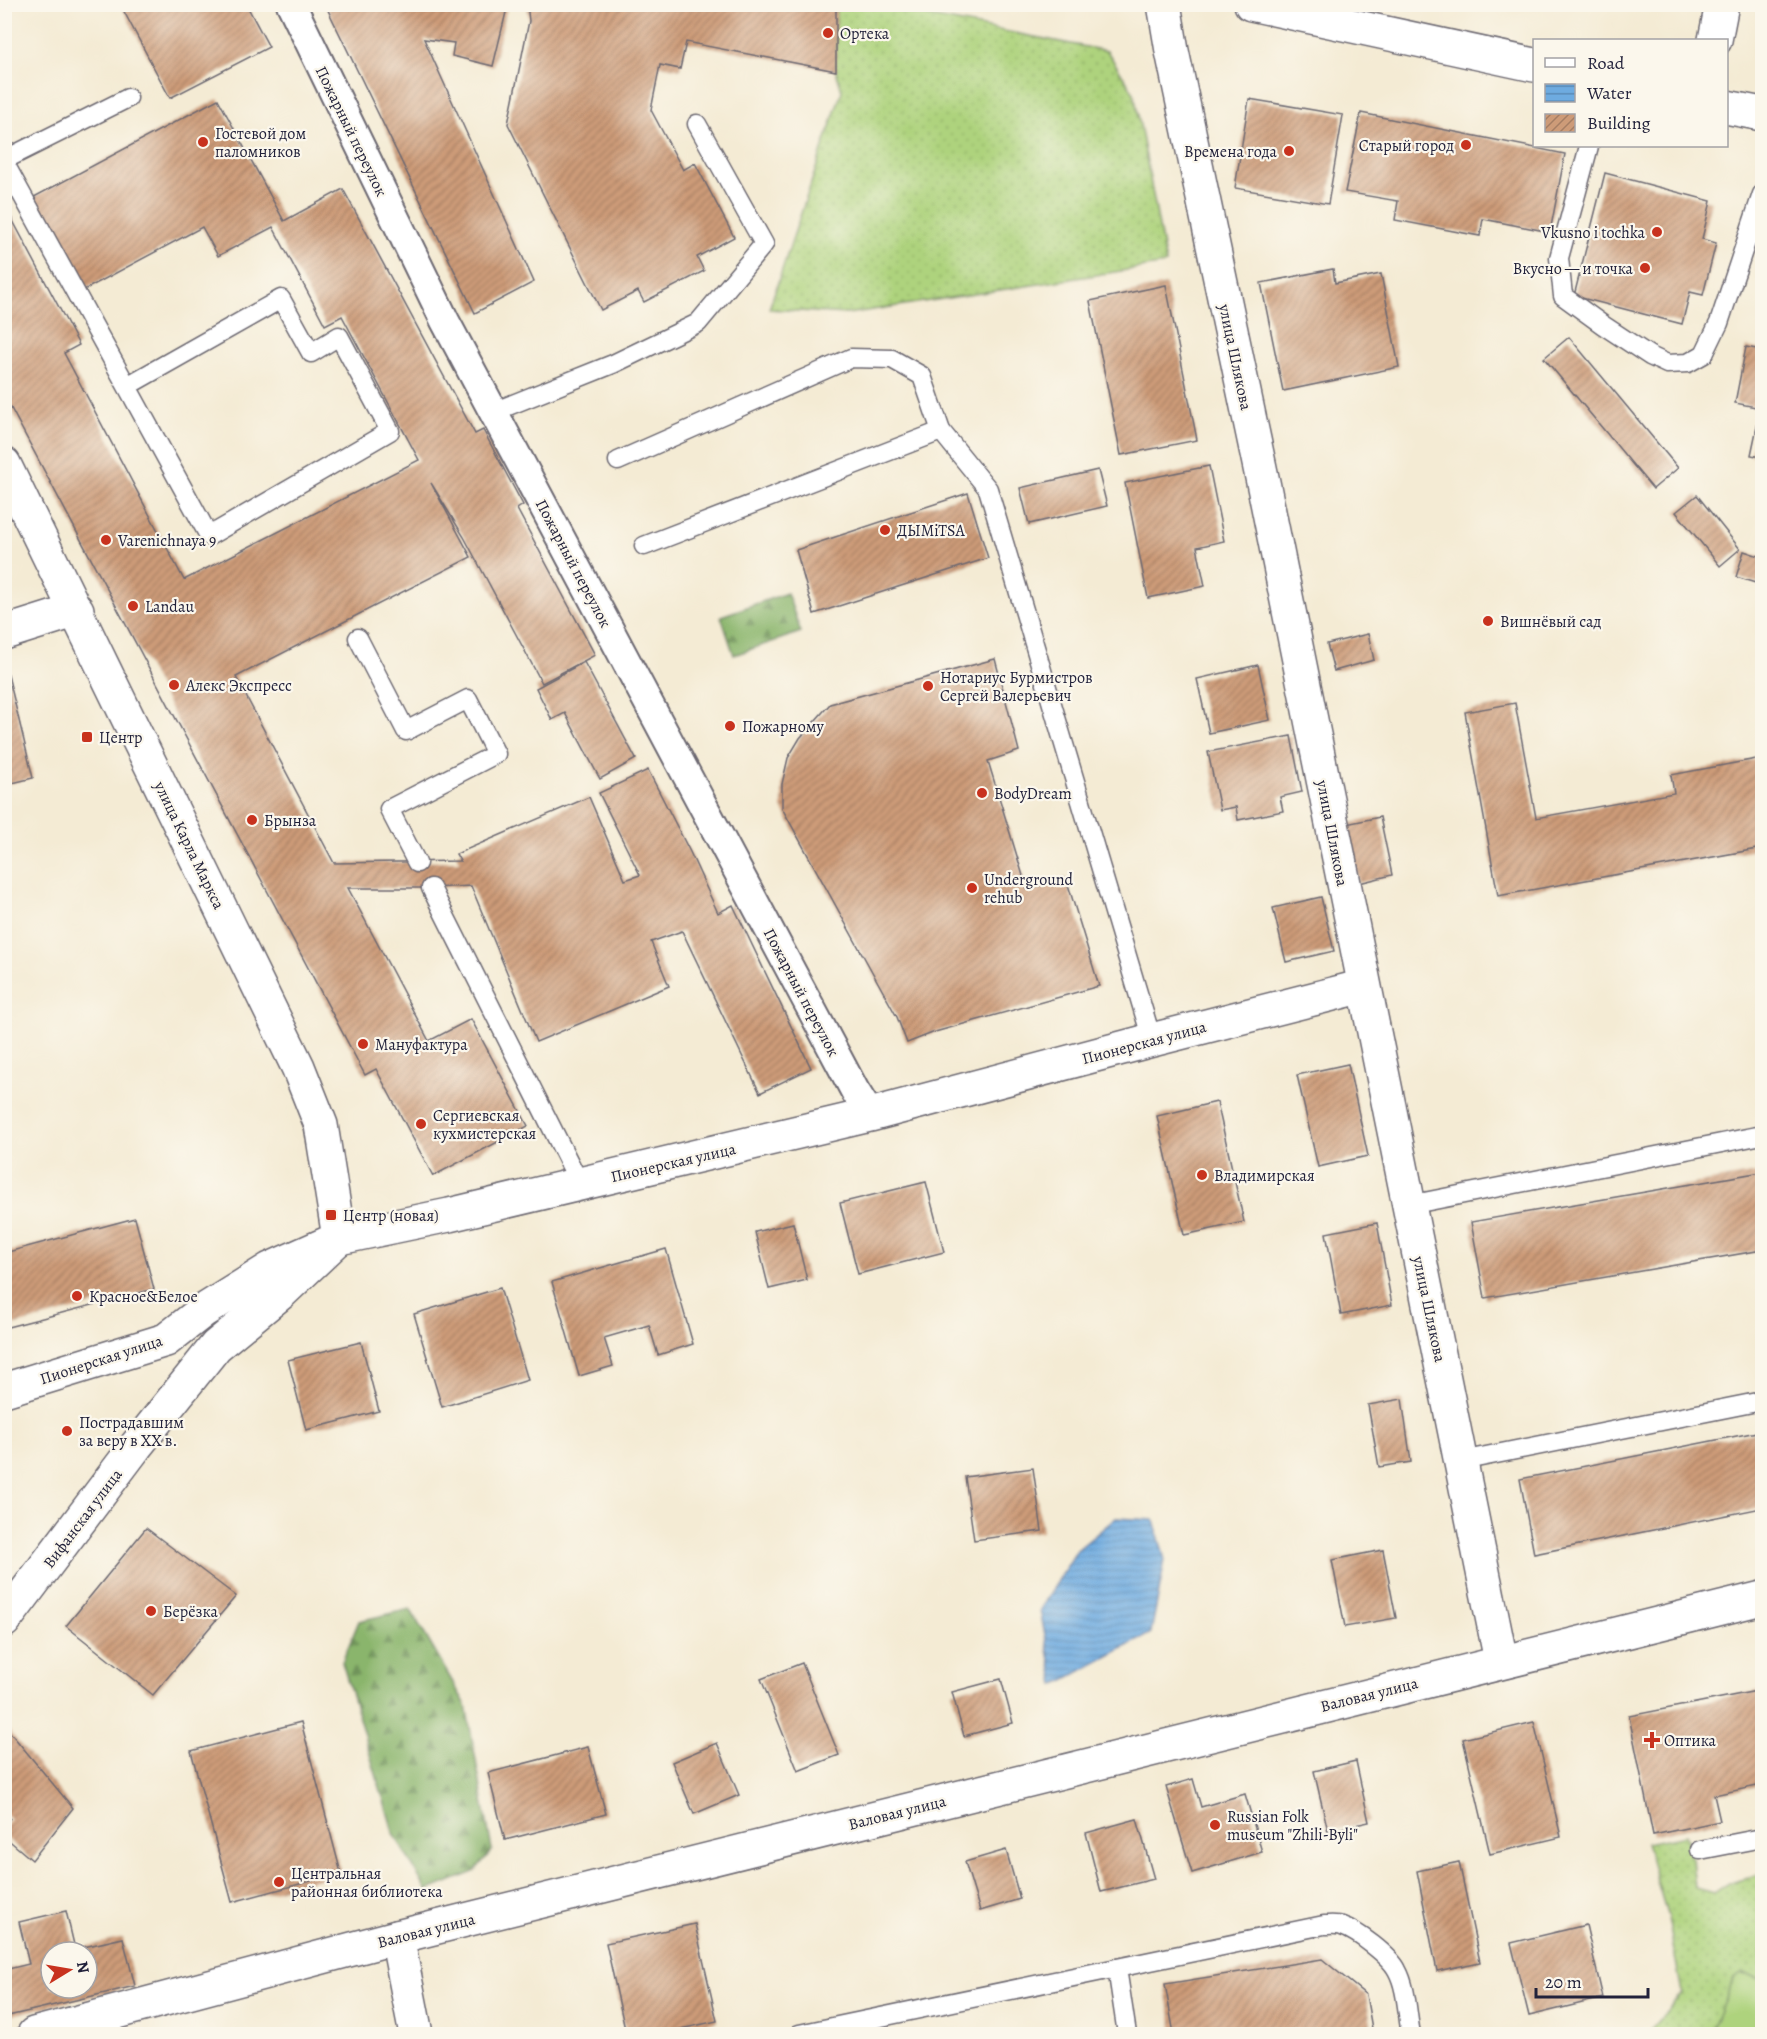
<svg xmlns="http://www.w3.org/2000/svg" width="1767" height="2039" viewBox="0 0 1767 2039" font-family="Alegreya,serif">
<defs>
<pattern id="grass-dots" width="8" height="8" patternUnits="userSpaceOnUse" patternTransform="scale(1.5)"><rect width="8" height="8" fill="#aed37d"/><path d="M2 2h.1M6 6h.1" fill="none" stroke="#95b56d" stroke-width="1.8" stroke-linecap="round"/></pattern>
<pattern id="forest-firs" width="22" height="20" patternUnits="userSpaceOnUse" patternTransform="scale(1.5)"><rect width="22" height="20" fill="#8ab56c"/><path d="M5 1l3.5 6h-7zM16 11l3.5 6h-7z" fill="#70935a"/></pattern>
<pattern id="water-rules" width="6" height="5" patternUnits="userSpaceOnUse" patternTransform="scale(1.5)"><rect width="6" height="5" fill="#6eabe0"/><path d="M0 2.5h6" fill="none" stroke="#5a8bb7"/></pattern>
<pattern id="building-hatch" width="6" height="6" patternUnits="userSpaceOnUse" patternTransform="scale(1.5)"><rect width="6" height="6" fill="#cd9b78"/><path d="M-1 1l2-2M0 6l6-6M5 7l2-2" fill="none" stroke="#a67e64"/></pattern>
</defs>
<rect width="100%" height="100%" fill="#fbf7ec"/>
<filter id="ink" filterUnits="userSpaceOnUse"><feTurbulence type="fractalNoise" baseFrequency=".0167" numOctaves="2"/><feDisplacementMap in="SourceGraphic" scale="12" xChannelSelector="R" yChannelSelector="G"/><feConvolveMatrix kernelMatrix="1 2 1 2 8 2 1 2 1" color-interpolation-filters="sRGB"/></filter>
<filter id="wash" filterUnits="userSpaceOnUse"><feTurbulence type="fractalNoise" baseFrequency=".008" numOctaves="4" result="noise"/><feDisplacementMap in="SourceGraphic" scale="24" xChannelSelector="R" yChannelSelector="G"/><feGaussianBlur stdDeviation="1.35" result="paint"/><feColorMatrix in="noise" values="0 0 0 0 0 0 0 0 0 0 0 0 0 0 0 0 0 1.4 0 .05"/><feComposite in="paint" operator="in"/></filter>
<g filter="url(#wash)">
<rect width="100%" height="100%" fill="#f4ebd4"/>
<g fill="url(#grass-dots)" stroke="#687a5c" stroke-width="1.5">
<path d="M836,5H869L1107,51L1134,93L1166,264L847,314L769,309L842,91L836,71Z"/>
<path d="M1685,1835L1692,1858L1695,1888L1713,1893L1728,1883L1762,1875V2034H1655L1651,2029L1682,1993L1668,1918L1646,1843Z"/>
</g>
<g fill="url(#forest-firs)" stroke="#566c54" stroke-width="1.5">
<path d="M787,593L801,632L734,655L721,616Z"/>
<path d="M410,1609L466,1705L492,1850L474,1872L427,1891L394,1834L342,1662L359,1621Z"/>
</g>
<path fill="#aed37d" stroke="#687a5c" stroke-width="1.5" d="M1740,1973L1748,1974L1762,1980V2034H1714L1713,2027L1734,1978Z"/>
<path fill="url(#water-rules)" stroke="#48668e" stroke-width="1.5" d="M1116,1518L1154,1520L1165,1560L1151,1633L1055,1685L1040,1610L1077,1550Z"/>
<g id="blocks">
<g fill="url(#building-hatch)" fill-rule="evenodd">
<path d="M120,4H246L269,47L170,98Z"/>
<path d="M325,4H508L493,66L452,56L454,43L424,39L534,282L475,313Z"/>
<path d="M527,4H836V71L686,42L680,69L660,65L651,110L683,170L695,163L734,237L697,257L704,271L644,302L638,291L601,310L508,124L529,21Z"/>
<path d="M218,99L284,221L343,189L475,434L483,430L523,505L517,509L595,655L542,683L464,537L431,483L471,557L236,677L334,863L460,861L456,854L589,797L625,880L640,875L599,793L648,770L690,852L718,913L733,905L811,1068L760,1093L682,931L651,942L669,986L536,1042L471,886L431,888H348L429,1041L471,1019L528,1126L433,1176L376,1069L365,1075L4,395V204L79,345L64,353L184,580L419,460L342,316L325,325L273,227L218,256L202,227L84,290L34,197Z"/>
<path d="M1249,99L1343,115L1328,204L1235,188Z"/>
<path d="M1361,113L1565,154L1550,232L1483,219L1480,236L1395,220L1398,201L1345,192Z"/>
<path d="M1605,173L1711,201L1702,239L1716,243L1703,295L1690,292L1682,324L1574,296Z"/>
<path d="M1333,269L1335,283L1381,274L1399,367L1283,391L1261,283Z"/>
<path d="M1166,285L1197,440L1121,455L1090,301Z"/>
<path d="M1569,337L1678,468L1653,489L1544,358Z"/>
<path d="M1746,347L1762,350V457L1751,455L1761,408L1735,403Z"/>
<path d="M1209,466L1224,541L1197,547L1205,586L1148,598L1125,483Z"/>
<path d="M1098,470L1107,506L1029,524L1020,488Z"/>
<path d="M968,493L988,558L814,614L796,550Z"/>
<path d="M1697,495L1740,549L1720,566L1676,512Z"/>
<path d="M1744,551L1762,557V585L1736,577Z"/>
<path d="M1368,634L1374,660L1334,671L1327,644Z"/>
<path d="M995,659L1019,751L988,761L1027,889L1066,878L1099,986L935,1032L907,1043L897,1017L782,808V784L788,758L800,738L830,704Z"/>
<path d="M584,662L636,759L600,779L565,713L552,720L536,688Z"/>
<path d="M1258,665L1270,720L1209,733L1197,679Z"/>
<path d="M8,675L33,778L4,785V676Z"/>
<path d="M1515,703L1536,818L1674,793L1671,775L1762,758V848L1498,896L1465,712Z"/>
<path d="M1291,736L1302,792L1280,797L1283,811L1238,820L1236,807L1220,810L1208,752Z"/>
<path d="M1380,817L1392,875L1359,883L1346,824Z"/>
<path d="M1321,897L1334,951L1286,962L1273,908Z"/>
<path d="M1348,1064L1368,1156L1318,1167L1297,1075Z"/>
<path d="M1217,1102L1244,1222L1184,1235L1157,1116Z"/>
<path d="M1762,1172V1250L1485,1298L1471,1222Z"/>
<path d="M926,1182L944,1252L858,1274L840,1203Z"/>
<path d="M135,1218L154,1289L4,1328V1253Z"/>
<path d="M793,1223L807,1280L769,1289L755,1232Z"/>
<path d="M1377,1223L1392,1305L1341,1315L1326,1233Z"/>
<path d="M666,1249L693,1344L658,1355L649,1325L604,1338L613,1366L579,1376L552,1282Z"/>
<path d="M500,1288L528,1380L442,1407L414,1314Z"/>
<path d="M361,1342L379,1411L306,1430L288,1360Z"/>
<path d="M1402,1399L1411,1462L1379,1467L1368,1405Z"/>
<path d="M1762,1431V1508L1534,1554L1520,1479Z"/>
<path d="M1033,1468L1042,1531L974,1540L965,1477Z"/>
<path d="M146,1528L236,1596L153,1695L66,1626Z"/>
<path d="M1383,1550L1396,1618L1345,1627L1332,1560Z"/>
<path d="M802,1663L839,1755L798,1771L761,1679Z"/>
<path d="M1001,1679L1013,1723L964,1736L952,1692Z"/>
<path d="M1762,1690V1785L1714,1795L1720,1821L1653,1835L1629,1716Z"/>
<path d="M301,1722L341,1873L232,1902L191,1751Z"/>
<path d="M1534,1722L1561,1837L1490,1854L1463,1739Z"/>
<path d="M4,1725L73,1808L32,1860L5,1837V1827L10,1818L4,1814Z"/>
<path d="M717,1743L739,1795L694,1814L672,1762Z"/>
<path d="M588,1747L606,1814L505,1840L488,1773Z"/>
<path d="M1356,1761L1369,1822L1328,1831L1314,1771Z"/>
<path d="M1193,1779L1201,1807L1245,1794L1262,1852L1192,1873L1166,1787Z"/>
<path d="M1137,1819L1154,1879L1101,1892L1086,1833Z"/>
<path d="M1006,1850L1020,1899L980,1911L965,1862Z"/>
<path d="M1459,1862L1480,1962L1437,1971L1417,1871Z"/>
<path d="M66,1911L75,1949L123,1938L135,1986L4,2017V1970L29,1964L19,1922ZM51,1952H87V1988H51Z"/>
<path d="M695,1924L717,2021L658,2034H626L606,1943Z"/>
<path d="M1586,1925L1603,1998L1529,2016L1511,1943Z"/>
<path d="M1322,1959L1366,1995L1373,2034H1174L1165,1984Z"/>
</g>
</g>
</g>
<g filter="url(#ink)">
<use href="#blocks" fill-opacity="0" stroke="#6c6871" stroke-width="1.5"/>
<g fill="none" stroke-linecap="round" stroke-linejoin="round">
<defs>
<g id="service">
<path d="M1589,146L1559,258L1563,296L1603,325L1650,356L1667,364L1688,363L1704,354L1719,323L1762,194"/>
<path d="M4,160L128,98"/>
<path d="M4,162L209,536L390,431L339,336L311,353L281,299L127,386"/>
<path d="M493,412L613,364L698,323L764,244L697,124"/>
<path d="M618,461L851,358L892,359L922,376L941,431"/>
<path d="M644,546L941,431L988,489L1152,1040"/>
<path d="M358,638L406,731L468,699L496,754L389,809L417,863"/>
<path d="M431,888L580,1184"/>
<path d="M1409,1205L1762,1135"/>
<path d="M1461,1461L1762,1401"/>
<path d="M1700,1850L1762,1838"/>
<path d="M799,2034L1117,1968"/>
<path d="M1127,2034L1117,1968L1324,1925C1329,1925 1337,1924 1342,1926C1357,1931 1390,1956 1397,1970C1407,1988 1407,2014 1411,2034"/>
</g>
<path id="pedestrian" d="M291,4L445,321L855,1091L870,1115"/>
<g id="minor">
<path d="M1164,4L1172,51L1264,487L1501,1661"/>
<path d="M1715,40L1722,4"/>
<path d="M4,633L77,610"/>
<path d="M339,1238L449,1215L870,1115L1152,1040L1364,986"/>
</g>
<g id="tertiary">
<path d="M4,1390L166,1340L203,1311L270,1269L335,1240"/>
<path d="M397,1937L416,2034"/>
</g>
<g id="secondary">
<path d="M1251,4L1534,65"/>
<path d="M1726,107L1762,114"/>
<path d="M4,464L298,1067L321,1125L339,1238L282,1292L216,1346L136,1446L4,1621"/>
<path d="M34,2034L397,1937L1762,1598"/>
</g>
</defs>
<use href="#service" stroke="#6c6871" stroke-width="21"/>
<use href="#pedestrian" stroke="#6c6871" stroke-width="32"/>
<use href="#minor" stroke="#6c6871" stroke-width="36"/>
<use href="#tertiary" stroke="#6c6871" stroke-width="36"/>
<use href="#secondary" stroke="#6c6871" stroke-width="36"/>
<use href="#service" stroke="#fff" stroke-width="18"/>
<use href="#pedestrian" stroke="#fff" stroke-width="28"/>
<use href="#minor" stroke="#fff" stroke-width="33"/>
<use href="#tertiary" stroke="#fff" stroke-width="33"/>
<use href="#secondary" stroke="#fff" stroke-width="33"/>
</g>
</g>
<g fill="#c8321e" stroke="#fbf7ec" stroke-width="2">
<circle cx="828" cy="33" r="6"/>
<circle cx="203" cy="142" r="6"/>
<circle cx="1466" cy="145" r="6"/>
<circle cx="1289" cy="151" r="6"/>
<circle cx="1657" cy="232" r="6"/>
<circle cx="1645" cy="268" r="6"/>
<circle cx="885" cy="530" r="6"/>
<circle cx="106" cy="540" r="6"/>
<circle cx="133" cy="606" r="6"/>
<circle cx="1488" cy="621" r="6"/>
<circle cx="174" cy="685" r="6"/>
<circle cx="928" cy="686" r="6"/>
<circle cx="730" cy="726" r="6"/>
<rect x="81" y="731" width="12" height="12" rx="3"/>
<circle cx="982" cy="793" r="6"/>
<circle cx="252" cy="820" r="6"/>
<circle cx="972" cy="888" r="6"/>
<circle cx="363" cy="1044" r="6"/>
<circle cx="421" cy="1124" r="6"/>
<circle cx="1202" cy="1175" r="6"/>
<rect x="325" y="1209" width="12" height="12" rx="3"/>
<circle cx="77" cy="1296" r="6"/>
<circle cx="67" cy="1431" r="6"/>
<circle cx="151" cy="1611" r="6"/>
<path d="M1649 1731h6v6h6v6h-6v6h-6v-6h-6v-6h6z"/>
<circle cx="1215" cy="1825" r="6"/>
<circle cx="279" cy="1882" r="6"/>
</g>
<g text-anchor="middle" stroke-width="4.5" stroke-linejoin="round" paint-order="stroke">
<g font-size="16" fill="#22223b" stroke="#fbf7ec" text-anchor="start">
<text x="840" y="39">Ортека</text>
<text x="215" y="139">Гостевой дом<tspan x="215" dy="18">паломников</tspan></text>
<text x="1454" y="151" text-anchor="end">Старый город</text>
<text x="1277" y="157" text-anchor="end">Времена года</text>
<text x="1645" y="238" text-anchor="end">Vkusno i tochka</text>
<text x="1633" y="274" text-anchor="end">Вкусно — и точка</text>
<text x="897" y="536">ДЫМiTSA</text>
<text x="118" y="546">Varenichnaya 9</text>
<text x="145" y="612">Landau</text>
<text x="1500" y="627">Вишнёвый сад</text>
<text x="940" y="683">Нотариус Бурмистров<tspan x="940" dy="18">Сергей Валерьевич</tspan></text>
<text x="186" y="691">Алекс Экспресс</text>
<text x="742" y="732">Пожарному</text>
<text x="99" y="743">Центр</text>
<text x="994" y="799">BodyDream</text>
<text x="264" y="826">Брынза</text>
<text x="984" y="885">Underground<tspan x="984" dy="18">rehub</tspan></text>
<text x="375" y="1050">Мануфактура</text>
<text x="433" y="1121">Сергиевская<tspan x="433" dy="18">кухмистерская</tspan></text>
<text x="1214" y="1181">Владимирская</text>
<text x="343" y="1221">Центр (новая)</text>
<text x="89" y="1302">Красное&amp;Белое</text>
<text x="79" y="1428">Пострадавшим<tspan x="79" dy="18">за веру в XX в.</tspan></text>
<text x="163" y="1617">Берёзка</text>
<text x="1664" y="1746">Оптика</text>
<text x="1227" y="1822">Russian Folk<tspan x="1227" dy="18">museum "Zhili-Byli"</tspan></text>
<text x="291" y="1879">Центральная<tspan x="291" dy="18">районная библиотека</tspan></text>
</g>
<g font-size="16" fill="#22223b" stroke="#fbf7ec">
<text transform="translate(352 131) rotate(64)" y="6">Пожарный переулок</text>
<text transform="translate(1236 357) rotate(78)" y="6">улица Шлякова</text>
<text transform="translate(574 563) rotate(62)" y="6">Пожарный переулок</text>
<text transform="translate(1333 833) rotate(79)" y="6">улица Шлякова</text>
<text transform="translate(190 845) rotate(64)" y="6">улица Карла Маркса</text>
<text transform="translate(802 992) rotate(62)" y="6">Пожарный переулок</text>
<text transform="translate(1144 1042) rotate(-15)" y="6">Пионерская улица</text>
<text transform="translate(673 1162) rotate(-13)" y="6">Пионерская улица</text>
<text transform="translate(1430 1309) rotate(78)" y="6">улица Шлякова</text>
<text transform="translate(101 1359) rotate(-18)" y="6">Пионерская улица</text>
<text transform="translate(82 1518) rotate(-53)" y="6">Вифанская улица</text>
<text transform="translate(1369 1694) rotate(-14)" y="6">Валовая улица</text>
<text transform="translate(897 1812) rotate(-14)" y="6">Валовая улица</text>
<text transform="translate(426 1930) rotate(-14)" y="6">Валовая улица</text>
</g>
</g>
<rect width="1767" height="2039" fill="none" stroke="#fbf7ec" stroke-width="24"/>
<rect x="1533" y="39" width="195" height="108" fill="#fbf7ec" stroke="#a4a2a5" stroke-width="1.5"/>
<rect x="1545" y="58" width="30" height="9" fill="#ffffff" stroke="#a4a2a5" stroke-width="1.5"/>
<text x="1587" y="69" font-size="18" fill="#22223b">Road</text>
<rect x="1545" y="84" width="30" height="18" fill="url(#water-rules)" stroke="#a4a2a5" stroke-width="1.5"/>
<text x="1587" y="99" font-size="18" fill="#22223b">Water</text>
<rect x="1545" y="114" width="30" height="18" fill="url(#building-hatch)" stroke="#a4a2a5" stroke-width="1.5"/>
<text x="1587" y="129" font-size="18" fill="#22223b">Building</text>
<g transform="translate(69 1970) rotate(79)"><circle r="28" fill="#fbf7ec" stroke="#a4a2a5" stroke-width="1.5"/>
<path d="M0-4.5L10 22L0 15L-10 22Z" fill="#c8321e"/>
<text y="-9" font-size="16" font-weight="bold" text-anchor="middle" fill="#22223b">N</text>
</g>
<path d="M1536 1988v9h112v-9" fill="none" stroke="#22223b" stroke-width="3"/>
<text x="1545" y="1988" font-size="18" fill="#22223b" stroke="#fbf7ec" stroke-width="4.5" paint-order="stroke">20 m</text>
</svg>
